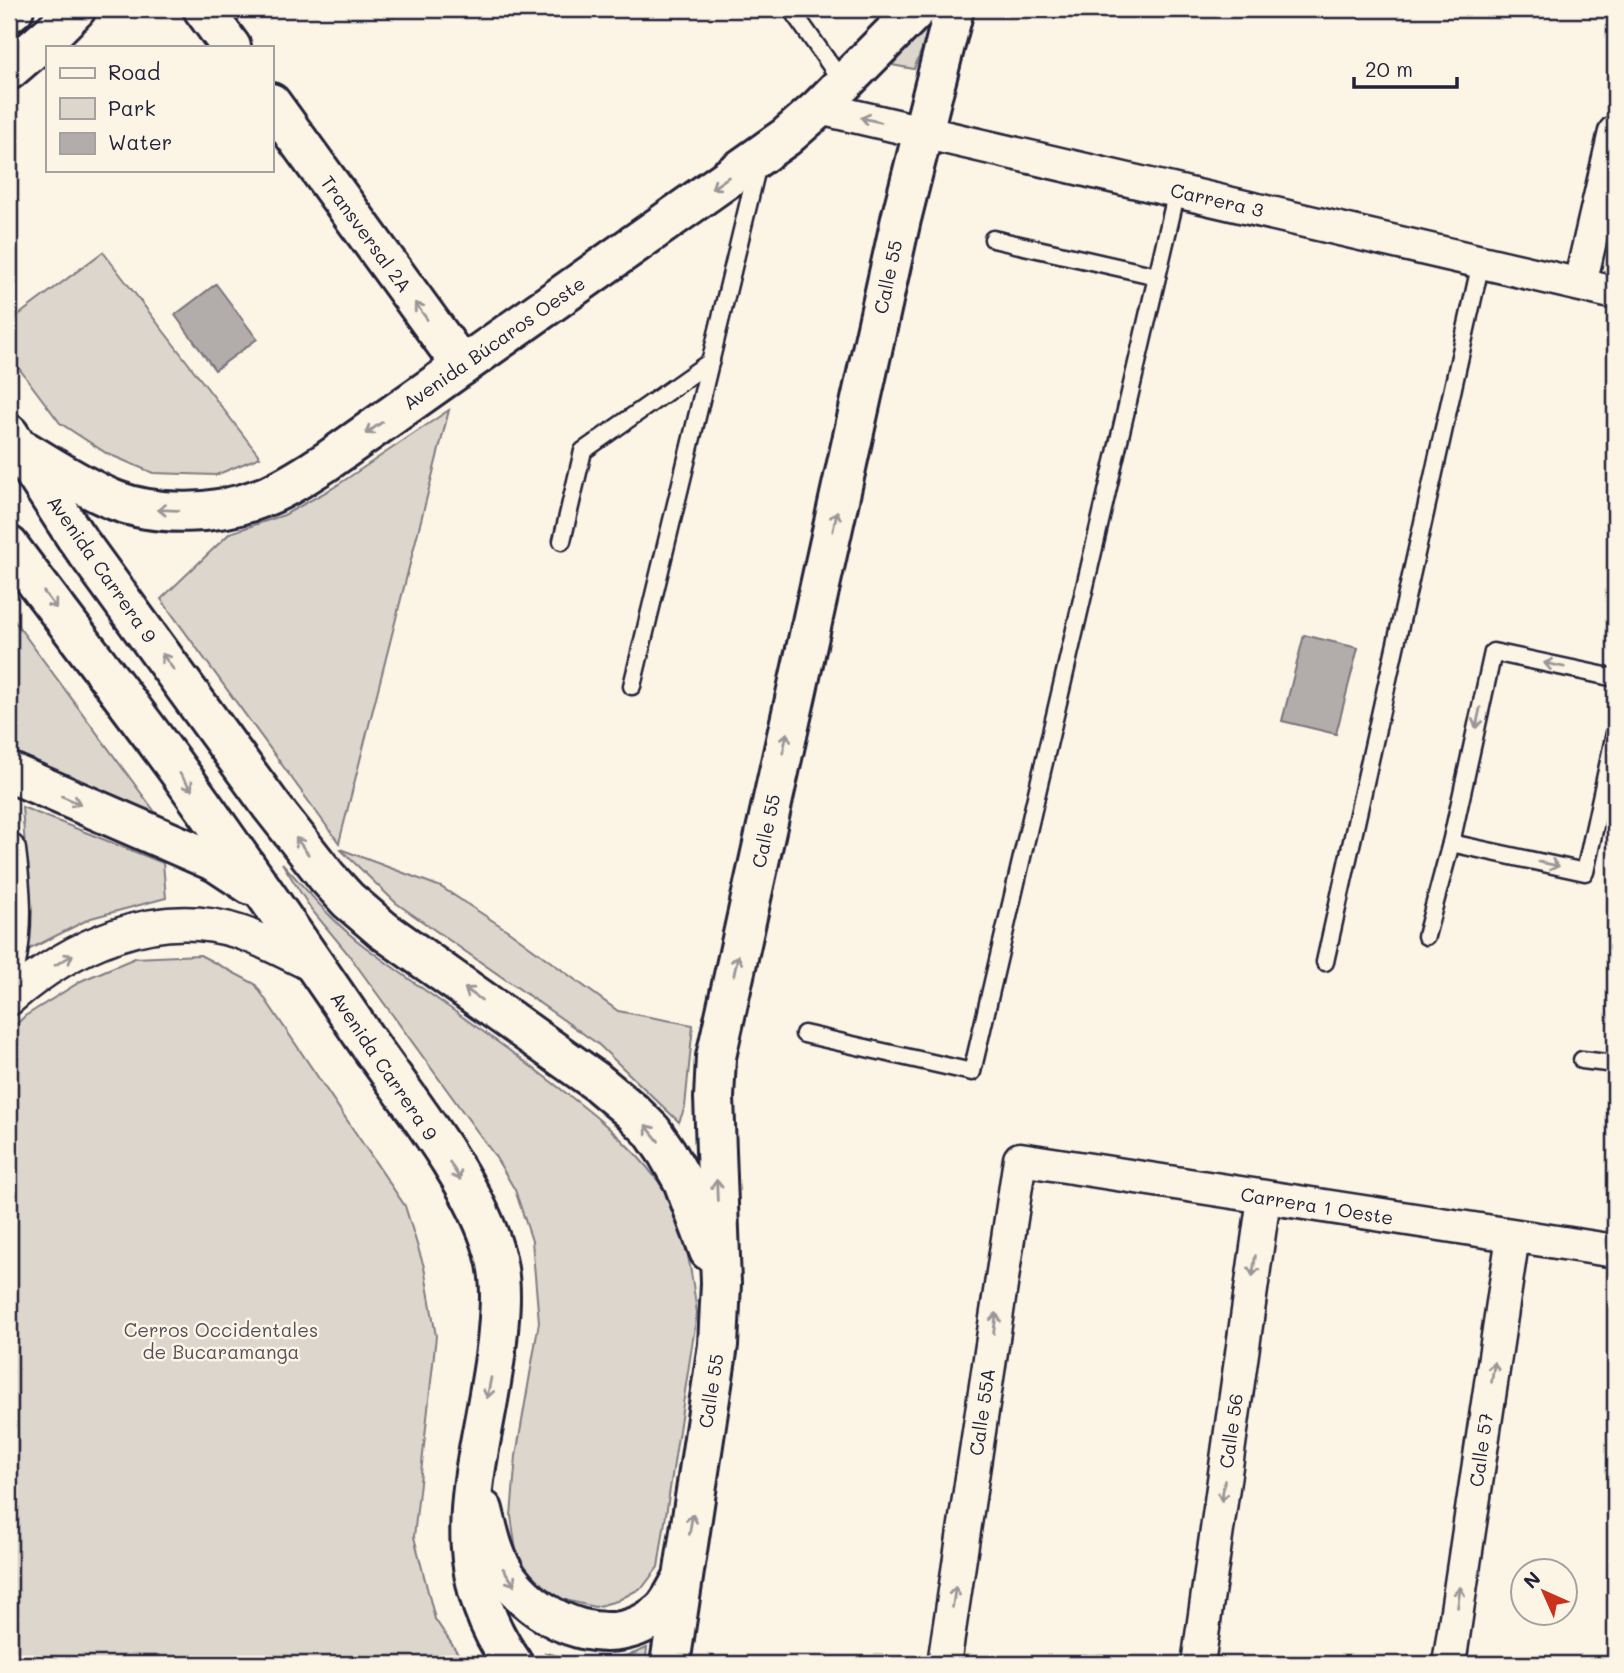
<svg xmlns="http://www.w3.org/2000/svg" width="1624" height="1673" viewBox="0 0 1624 1673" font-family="Mali,sans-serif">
<rect width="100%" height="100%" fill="#fcf5e5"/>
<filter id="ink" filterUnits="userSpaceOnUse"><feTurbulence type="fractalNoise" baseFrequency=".0143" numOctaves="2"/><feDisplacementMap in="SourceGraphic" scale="14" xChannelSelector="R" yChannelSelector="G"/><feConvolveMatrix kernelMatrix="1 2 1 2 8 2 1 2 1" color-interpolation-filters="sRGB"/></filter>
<g filter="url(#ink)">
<g fill="#dcd6cc" stroke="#7f7c84" stroke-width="2">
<path d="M935,16L914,69L892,65Z"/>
<path d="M103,252L260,457L216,475L153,473L106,453L60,423L9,355V322Z"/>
<path d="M449,410L339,843L161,599L230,533L284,515L333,488Z"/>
<path d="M10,615L158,816L15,754Z"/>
<path d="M22,807L163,863L166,898L91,918L26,951L29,899Z"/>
<path d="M340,849L441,887L510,932L618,1011L693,1025L685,1107L679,1122L598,1044L396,903Z"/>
<path d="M282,863C308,891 333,923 364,946C424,991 486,1032 545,1077C586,1108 627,1139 658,1181C685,1219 691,1268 697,1313L658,1567L643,1587L617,1601L595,1607L565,1600L537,1584L517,1558L511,1516L516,1456L539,1322L532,1241L515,1190L495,1156L349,955L311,909Z"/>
<path d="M200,955L255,984L405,1206L424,1267L436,1336L414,1537L435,1619L465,1664H9V1031L25,1016L83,980L135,958Z"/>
<path d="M647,1648L645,1664H555L546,1653C584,1663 611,1665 647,1648Z"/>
</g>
<g fill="#b2adab" stroke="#78757e" stroke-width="2">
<path d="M216,284L257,339L215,370L175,315Z"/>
<path d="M1304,635L1358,648L1336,734L1282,721Z"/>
</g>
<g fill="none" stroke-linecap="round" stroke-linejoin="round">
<defs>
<g id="service">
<path d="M791,9L843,83"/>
<path d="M993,239L1157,276"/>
<path d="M562,541L583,451L711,361"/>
<path d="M1615,678L1493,652L1451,843L1585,872L1615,733"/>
<path d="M632,686L758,164"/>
<path d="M1426,936L1451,843"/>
<path d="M1325,962L1481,262"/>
<path d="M804,1034L972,1072L1177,191"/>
<path d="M1582,1060L1615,1064"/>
</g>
<g id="minor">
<path d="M819,108L1615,293"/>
<path d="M1580,284L1615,132"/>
<path d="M9,850C14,889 17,924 9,963"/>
<path d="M9,999C70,946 157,905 239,932C266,941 291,955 317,968"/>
<path d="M944,1664L1020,1159L1615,1251"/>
<path d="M1198,1664L1264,1198"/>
<path d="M1449,1664L1513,1236"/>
</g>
<g id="tertiary">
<path d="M203,9L231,47"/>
<path d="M9,13L14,9"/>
<path d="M271,103L462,366"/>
</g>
<g id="secondary">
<path d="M9,70L52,33L76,9"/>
<path d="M9,434L75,536L272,807L327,877L348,900L383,930L597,1082L633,1112L652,1131L667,1153L683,1181L709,1251"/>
<path d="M25,451C54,468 82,487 114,500C157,517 218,515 261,498C284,490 305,475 326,462L786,137L819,108L917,9"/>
<path d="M9,546C68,625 129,703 187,783C247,867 306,952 364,1037C406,1098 474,1181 494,1251C503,1281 500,1311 497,1341C484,1459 436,1555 513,1664"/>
<path d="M9,772L216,862L251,885"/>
<path d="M483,1510C489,1534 494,1560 509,1580C543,1625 613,1653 660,1612C669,1605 675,1591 681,1581"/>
<path d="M670,1664L718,1345L721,1283L714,1098L716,1057L901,219L954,9"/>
</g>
</defs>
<use href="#service" stroke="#22223b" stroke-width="21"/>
<use href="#minor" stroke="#22223b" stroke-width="37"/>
<use href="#tertiary" stroke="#22223b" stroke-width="44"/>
<use href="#secondary" stroke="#22223b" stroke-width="44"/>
<use href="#service" stroke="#fcf5e5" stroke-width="16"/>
<use href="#minor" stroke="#fcf5e5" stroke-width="32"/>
<use href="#tertiary" stroke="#fcf5e5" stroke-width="38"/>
<use href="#secondary" stroke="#fcf5e5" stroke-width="38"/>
</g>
<defs><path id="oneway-shaft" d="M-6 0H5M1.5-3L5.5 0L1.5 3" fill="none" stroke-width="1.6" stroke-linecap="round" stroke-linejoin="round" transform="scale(1.75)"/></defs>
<g stroke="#9a9698">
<use href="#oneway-shaft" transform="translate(871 120) rotate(-167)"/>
<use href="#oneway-shaft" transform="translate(720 183) rotate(145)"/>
<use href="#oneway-shaft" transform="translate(421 311) rotate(-126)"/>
<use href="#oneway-shaft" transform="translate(374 428) rotate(145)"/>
<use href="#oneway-shaft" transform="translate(168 510) rotate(-178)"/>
<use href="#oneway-shaft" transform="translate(835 521) rotate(-78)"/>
<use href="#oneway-shaft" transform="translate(50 600) rotate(53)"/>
<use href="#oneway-shaft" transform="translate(168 662) rotate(-126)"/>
<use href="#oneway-shaft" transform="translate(1554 665) rotate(-168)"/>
<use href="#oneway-shaft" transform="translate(1478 718) rotate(102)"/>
<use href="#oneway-shaft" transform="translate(785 743) rotate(-78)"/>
<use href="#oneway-shaft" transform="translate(186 782) rotate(54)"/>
<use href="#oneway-shaft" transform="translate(71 800) rotate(23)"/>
<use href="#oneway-shaft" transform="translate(302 846) rotate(-127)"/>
<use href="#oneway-shaft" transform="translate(1549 864) rotate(12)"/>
<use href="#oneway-shaft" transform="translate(64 960) rotate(-30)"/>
<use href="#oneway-shaft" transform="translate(736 965) rotate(-78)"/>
<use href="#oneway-shaft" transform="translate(473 994) rotate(-145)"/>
<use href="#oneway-shaft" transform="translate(652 1133) rotate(-129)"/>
<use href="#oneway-shaft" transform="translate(455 1171) rotate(59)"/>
<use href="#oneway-shaft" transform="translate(717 1190) rotate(-92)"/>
<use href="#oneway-shaft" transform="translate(1254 1266) rotate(98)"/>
<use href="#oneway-shaft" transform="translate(995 1323) rotate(-82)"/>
<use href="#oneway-shaft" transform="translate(1493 1372) rotate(-82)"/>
<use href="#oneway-shaft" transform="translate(489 1388) rotate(101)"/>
<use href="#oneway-shaft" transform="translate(1223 1491) rotate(98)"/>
<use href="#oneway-shaft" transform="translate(691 1524) rotate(-81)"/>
<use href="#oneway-shaft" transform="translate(509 1577) rotate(55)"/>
<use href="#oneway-shaft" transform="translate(954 1597) rotate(-82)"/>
<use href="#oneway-shaft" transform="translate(1459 1597) rotate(-82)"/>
</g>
</g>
<g text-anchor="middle" stroke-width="5" stroke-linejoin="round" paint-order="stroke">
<g font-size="19" fill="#22223b" stroke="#fcf5e5">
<text transform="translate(1217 200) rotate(13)" y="7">Carrera 3</text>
<text transform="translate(366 234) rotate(54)" y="7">Transversal 2A</text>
<text transform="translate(888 277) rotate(-78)" y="7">Calle 55</text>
<text transform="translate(494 343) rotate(-35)" y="7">Avenida Búcaros Oeste</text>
<text transform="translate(102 569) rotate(55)" y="7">Avenida Carrera 9</text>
<text transform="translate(766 831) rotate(-78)" y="7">Calle 55</text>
<text transform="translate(384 1066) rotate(56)" y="7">Avenida Carrera 9</text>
<text transform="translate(1317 1206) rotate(9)" y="7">Carrera 1 Oeste</text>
<text transform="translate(711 1391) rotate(-81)" y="7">Calle 55</text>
<text transform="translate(982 1412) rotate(-82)" y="7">Calle 55A</text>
<text transform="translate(1231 1431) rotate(-82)" y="7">Calle 56</text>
<text transform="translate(1481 1450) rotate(-82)" y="7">Calle 57</text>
</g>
<g font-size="19" fill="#504f5f" stroke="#fcf5e5">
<text x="221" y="1337">Cerros Occidentales<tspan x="221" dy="22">de Bucaramanga</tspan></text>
</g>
</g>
<rect width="1624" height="1673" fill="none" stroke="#fcf5e5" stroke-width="35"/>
<rect x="18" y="18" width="1589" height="1638" fill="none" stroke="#22223b" stroke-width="2.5" filter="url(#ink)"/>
<rect x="46" y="46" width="228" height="126" fill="#fcf5e5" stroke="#a5a1a1" stroke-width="2"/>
<rect x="60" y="68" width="35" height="10" fill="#fcf5e5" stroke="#a5a1a1" stroke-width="2"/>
<text x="108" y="80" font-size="21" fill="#22223b">Road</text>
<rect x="60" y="98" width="35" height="21" fill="#dcd6cc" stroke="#a5a1a1" stroke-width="2"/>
<text x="108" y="116" font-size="21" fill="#22223b">Park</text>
<rect x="60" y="133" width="35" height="21" fill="#b2adab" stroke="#a5a1a1" stroke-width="2"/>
<text x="108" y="150" font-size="21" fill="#22223b">Water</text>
<g transform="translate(1544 1592) rotate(315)"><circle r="33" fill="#fcf5e5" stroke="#a5a1a1" stroke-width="2"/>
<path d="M0-5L12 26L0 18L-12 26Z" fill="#c8321e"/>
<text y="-10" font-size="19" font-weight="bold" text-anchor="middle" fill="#22223b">N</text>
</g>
<path d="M1354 77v10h103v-10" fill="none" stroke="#22223b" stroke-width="3.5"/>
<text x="1365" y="77" font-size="21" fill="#22223b" stroke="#fcf5e5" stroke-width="5" paint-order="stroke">20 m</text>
</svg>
